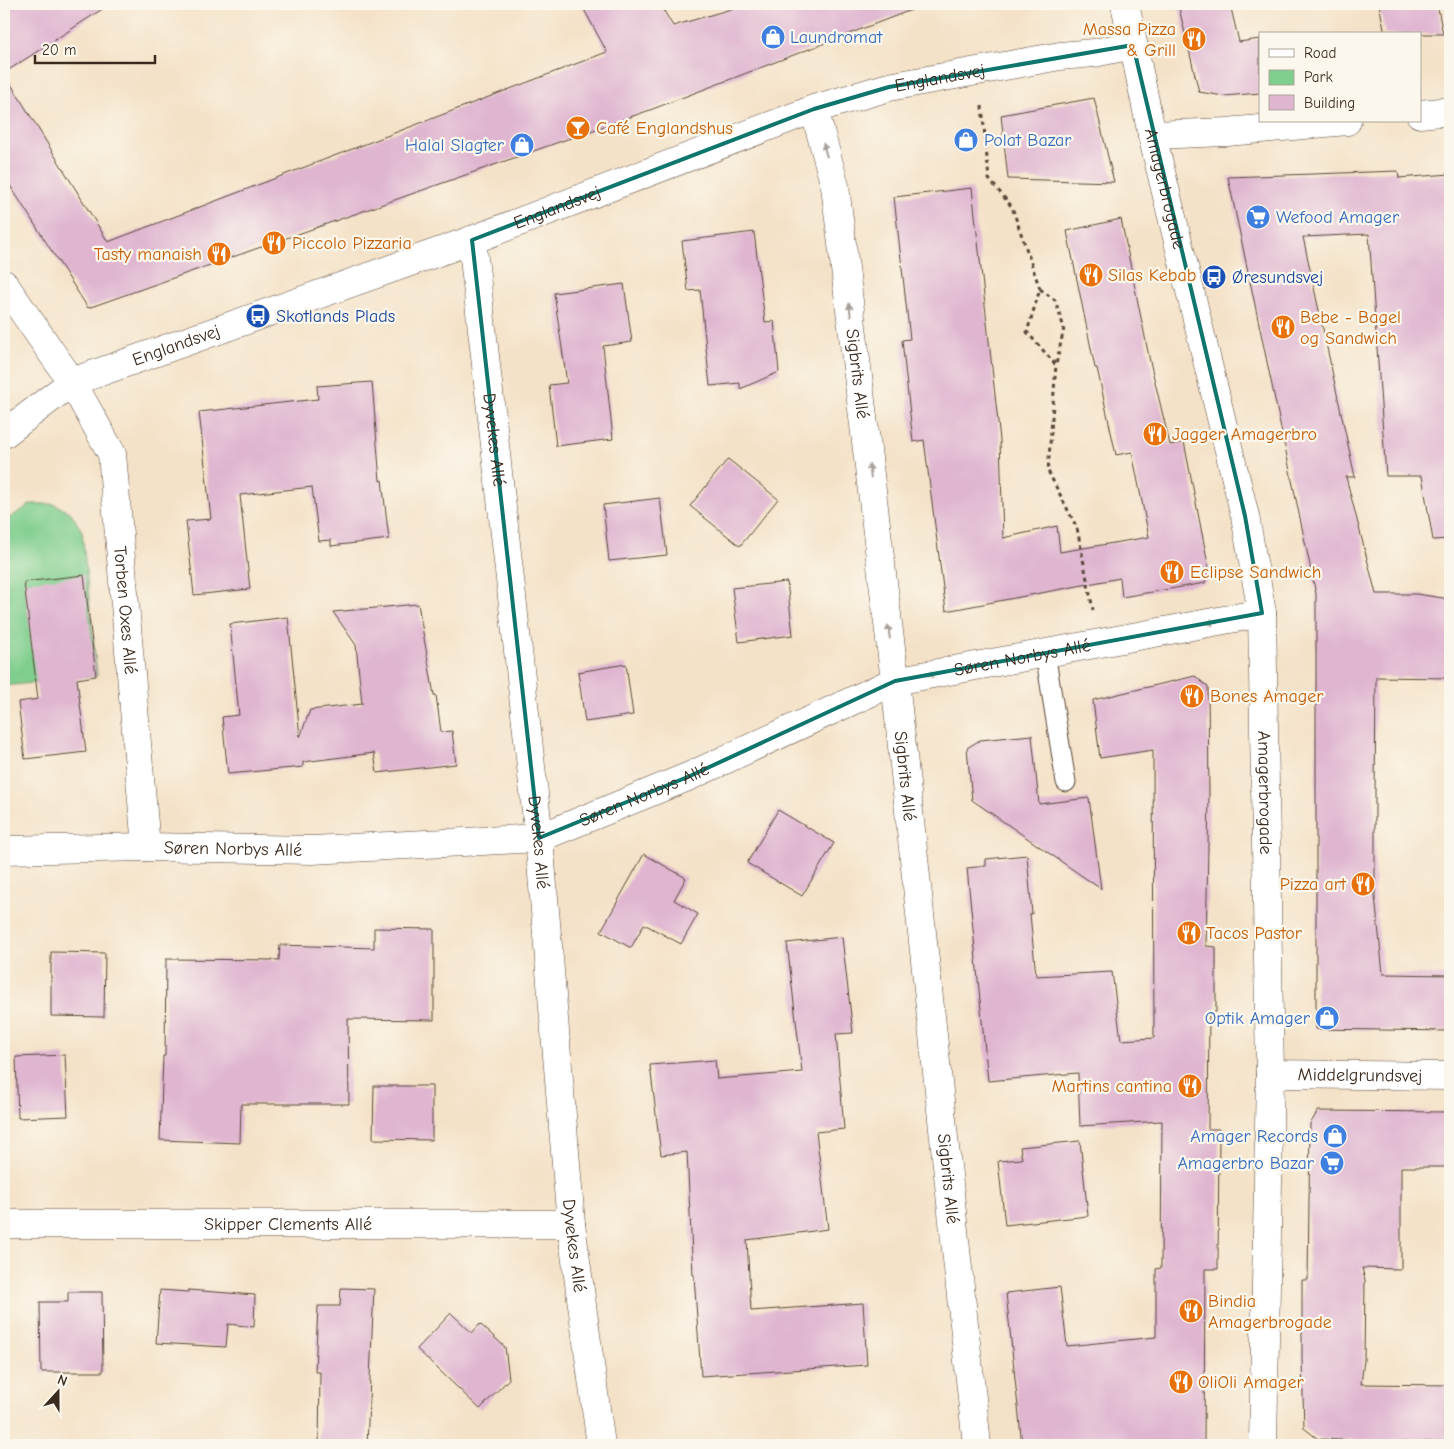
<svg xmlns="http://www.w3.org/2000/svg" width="1454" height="1449" viewBox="0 0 1454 1449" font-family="'Comic Neue',sans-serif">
<rect width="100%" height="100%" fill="#fbf7ec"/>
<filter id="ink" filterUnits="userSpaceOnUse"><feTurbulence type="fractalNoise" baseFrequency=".02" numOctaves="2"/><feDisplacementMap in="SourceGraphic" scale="10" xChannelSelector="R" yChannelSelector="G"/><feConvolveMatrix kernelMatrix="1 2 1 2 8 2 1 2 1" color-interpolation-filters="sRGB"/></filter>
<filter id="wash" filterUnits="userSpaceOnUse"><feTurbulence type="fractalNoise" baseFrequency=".0096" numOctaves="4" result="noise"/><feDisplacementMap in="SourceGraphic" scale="20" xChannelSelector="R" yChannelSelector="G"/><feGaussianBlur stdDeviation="1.12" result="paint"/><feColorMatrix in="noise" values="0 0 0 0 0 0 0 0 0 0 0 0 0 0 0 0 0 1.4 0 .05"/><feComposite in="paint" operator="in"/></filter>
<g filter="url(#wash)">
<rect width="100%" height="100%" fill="#f4e2c8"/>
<path fill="#7fce8d" stroke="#5d7c56" d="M31,504H54L71,513L82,531L97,676L4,686V513L10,518Z"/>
<g id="blocks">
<g fill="#dfb5d0">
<path d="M4,4H110L4,73L108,242L607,52L581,4H660L673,26L748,4H918L919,7L650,110L88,308L4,176Z"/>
<path d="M1178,4H1230L1239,42L1260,39V93L1224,96L1199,92Z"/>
<path d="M1379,4H1437L1443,34H1385Z"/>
<path d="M1094,98L1114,182L1008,179L1001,115Z"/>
<path d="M1398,171L1399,178L1450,174V539L1433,540L1422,476H1386L1369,234L1303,237L1355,477H1346L1376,594H1416L1450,599V678L1376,677L1375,794V896L1383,974L1450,975V1031L1316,1029V594L1228,177Z"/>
<path d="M972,188L1000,440L1003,538L1057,526L1060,552L1149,537L1132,452L1116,455L1097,368H1095L1067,231L1121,219L1149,357L1170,445L1184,442L1209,569L1205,583L1122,597L1120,578L946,611L924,440L913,442L902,340L910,339L894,197Z"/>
<path d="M754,232L765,322L774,321L779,372L740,389V383L710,386L700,290L688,291L682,241Z"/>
<path d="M624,284L632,342L603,346L613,439L556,446L549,385L567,383L554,293Z"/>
<path d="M372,382L380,481L382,480L389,539L331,546V540L319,541L312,487L240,495L250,589L194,595L186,521L211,519L199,412L318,399L317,386Z"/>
<path d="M728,459L778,499L740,546L690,506Z"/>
<path d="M660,498L667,555L609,561L603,505Z"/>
<path d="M84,575L96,676L77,679L86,752L25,759L18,702L38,699L24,582Z"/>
<path d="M787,582L793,635L739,642L732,588Z"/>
<path d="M418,604L434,695H436L441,732L452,731L456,764L377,773L374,753L303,762V767L228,774L222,717L239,715L230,624L288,617L300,737L310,710L362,704L356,645L333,612Z"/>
<path d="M626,664L633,715L585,722L578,672Z"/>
<path d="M1195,676L1208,687L1209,796L1206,946L1216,947V1012H1209L1208,1129H1219L1218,1269H1205L1204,1445H1022L1006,1293L1060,1287L1067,1346L1156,1337V1269L1161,1268L1162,1121L1080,1126L1078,1073L988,1081L967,868L986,866V859L1027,855L1032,914H1030L1036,976L1112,972L1121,1040L1154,1038L1153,750L1100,758L1093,700Z"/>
<path d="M1032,735L1039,804L1089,798L1101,889L972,800L967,748L980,740Z"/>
<path d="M778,810L834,843L802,896L747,863Z"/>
<path d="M644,854L686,878L674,900L698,914L681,944L644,924L631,948L601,931Z"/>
<path d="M374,928L434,929V1020L348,1019L349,1104H241L240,1143L160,1140L163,1056H165L166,959L279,960L280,945L374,948Z"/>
<path d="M842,937L853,1033L836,1034L844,1129L816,1132L828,1229L747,1240L751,1311L863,1303L867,1365L701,1376L694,1275H693L687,1152L661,1155L650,1065L715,1060L717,1079L802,1072L787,943Z"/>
<path d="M51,952L105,953L104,1017L51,1016Z"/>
<path d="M65,1055L68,1116L18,1118L16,1057Z"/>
<path d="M374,1086H432V1140L373,1139Z"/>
<path d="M1318,1111L1450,1112V1167H1401V1269L1362,1268L1365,1280L1364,1360L1361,1384L1450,1385V1442H1386L1318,1439L1304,1428L1302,1360V1280H1308L1310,1124Z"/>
<path d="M1080,1141L1088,1216L1005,1225L998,1161L1022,1159L1020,1147Z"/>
<path d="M341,1288L374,1289L367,1445H319L320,1372H315L318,1306H340Z"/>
<path d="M160,1290L188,1292V1290L255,1295L254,1327L228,1324L226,1347L156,1343Z"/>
<path d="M68,1292H102L103,1372H41L40,1302H68Z"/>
<path d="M451,1313L472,1333L480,1324L505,1347L509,1379L480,1409L417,1349Z"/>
</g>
</g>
</g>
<g filter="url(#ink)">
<use href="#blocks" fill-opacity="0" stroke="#574638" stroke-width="1"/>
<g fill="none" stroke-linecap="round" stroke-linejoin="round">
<defs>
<path id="service" d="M1045,653L1066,782"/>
<g id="minor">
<path id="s1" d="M814,109L835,186L895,681L977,1445"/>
<path id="s2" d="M472,240L539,838L571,1224L601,1445"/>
<path id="s3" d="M72,382L112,454L146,847"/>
<path id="s4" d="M4,850L146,847L312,850L539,838L690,776L895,681L1262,613"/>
<path id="s5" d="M1270,1074L1450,1076"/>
<path id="s6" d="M4,1224H571"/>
</g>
<g id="tertiary">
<path id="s7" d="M1125,4L1152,135L1245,516L1262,613L1270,1074L1263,1445"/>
<path d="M1420,114L1450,111"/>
<path d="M1152,135L1227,132L1347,121"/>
<path d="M4,284L72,382"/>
<path id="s8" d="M4,434L72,382L472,240L814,109L889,87L1060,56L1094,53L1133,45"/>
</g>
</defs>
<use href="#service" stroke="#574638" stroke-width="21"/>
<use href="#minor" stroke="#574638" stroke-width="29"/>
<use href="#tertiary" stroke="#574638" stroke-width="29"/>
<g stroke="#574638" stroke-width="3" stroke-dasharray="4 4" stroke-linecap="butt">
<path d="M982,106L989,179L1012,207L1040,289L1027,332L1056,365L1048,471L1077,528L1093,610"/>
<path d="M1040,289L1055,300L1064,328L1056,365"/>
</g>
<use href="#service" stroke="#fff" stroke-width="19"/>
<use href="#minor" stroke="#fff" stroke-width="28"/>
<use href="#tertiary" stroke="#fff" stroke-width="28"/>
</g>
<defs><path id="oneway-solid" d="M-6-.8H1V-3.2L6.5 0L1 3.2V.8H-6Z" transform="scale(1.25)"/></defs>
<g fill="#a79f9a">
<use href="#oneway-solid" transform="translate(825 150) rotate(-105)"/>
<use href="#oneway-solid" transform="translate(850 310) rotate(-97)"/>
<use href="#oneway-solid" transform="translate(870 471) rotate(-97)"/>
<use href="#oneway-solid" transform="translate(1214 622) rotate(169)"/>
<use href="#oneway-solid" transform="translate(889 632) rotate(-97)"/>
<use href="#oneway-solid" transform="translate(934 674) rotate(169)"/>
</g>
</g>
<path fill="none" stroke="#0f766e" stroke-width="4" stroke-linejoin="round" d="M1133,45L1245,516L1262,613L895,681L690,776L539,838L472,240L814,109L889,87Z"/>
<defs>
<symbol id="shop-disc" viewBox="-11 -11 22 22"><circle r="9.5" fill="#3f7fe0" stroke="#fbf7ec"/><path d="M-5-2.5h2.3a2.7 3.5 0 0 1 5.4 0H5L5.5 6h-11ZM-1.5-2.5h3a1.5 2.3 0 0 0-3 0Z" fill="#fff"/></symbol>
<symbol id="restaurant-disc" viewBox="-11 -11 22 22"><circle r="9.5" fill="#e8710a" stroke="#fbf7ec"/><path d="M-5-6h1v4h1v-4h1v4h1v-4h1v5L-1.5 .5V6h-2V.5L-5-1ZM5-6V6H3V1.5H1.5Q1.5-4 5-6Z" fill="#fff"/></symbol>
<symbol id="bar-disc" viewBox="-11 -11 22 22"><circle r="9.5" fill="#e8710a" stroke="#fbf7ec"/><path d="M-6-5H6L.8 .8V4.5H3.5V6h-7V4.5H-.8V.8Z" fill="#fff"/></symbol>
<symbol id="supermarket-disc" viewBox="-11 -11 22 22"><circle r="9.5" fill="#3f7fe0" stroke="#fbf7ec"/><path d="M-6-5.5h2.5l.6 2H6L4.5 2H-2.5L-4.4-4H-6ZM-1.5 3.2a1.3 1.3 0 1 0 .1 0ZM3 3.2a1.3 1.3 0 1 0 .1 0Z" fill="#fff"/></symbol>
<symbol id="bus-disc" viewBox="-11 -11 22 22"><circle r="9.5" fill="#1a4fb4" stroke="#fbf7ec"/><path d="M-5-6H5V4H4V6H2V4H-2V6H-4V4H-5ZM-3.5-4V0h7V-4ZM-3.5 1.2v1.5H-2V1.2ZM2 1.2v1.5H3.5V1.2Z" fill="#fff"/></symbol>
</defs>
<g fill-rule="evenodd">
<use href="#shop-disc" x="759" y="23" width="28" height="28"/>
<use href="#restaurant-disc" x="1180" y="25" width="28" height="28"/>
<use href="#bar-disc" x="564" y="114" width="28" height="28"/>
<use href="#shop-disc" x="952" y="126" width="28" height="28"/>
<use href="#shop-disc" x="508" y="131" width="28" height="28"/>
<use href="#supermarket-disc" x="1244" y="203" width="28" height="28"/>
<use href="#restaurant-disc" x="260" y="229" width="28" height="28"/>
<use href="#restaurant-disc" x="205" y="240" width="28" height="28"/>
<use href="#restaurant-disc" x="1077" y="261" width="28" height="28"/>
<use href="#bus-disc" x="1200" y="263" width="28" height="28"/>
<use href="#bus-disc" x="244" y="302" width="28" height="28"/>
<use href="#restaurant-disc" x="1269" y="313" width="28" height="28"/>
<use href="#restaurant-disc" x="1141" y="420" width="28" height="28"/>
<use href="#restaurant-disc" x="1158" y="558" width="28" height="28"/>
<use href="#restaurant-disc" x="1178" y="682" width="28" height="28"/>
<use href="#restaurant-disc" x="1349" y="870" width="28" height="28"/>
<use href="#restaurant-disc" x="1175" y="919" width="28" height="28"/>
<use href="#shop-disc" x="1313" y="1004" width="28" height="28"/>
<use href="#restaurant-disc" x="1176" y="1072" width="28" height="28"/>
<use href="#shop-disc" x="1321" y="1122" width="28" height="28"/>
<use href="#supermarket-disc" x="1318" y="1149" width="28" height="28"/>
<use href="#restaurant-disc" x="1177" y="1297" width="28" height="28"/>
<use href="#restaurant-disc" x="1167" y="1368" width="28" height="28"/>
</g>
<g text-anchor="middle" stroke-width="4.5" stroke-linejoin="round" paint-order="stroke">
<g font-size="18" fill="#c56008" stroke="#fbf7ec" text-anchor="start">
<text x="1176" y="35" text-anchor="end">Massa Pizza<tspan x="1176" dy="21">&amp; Grill</tspan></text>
<text x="596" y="134">Café Englandshus</text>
<text x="292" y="249">Piccolo Pizzaria</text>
<text x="202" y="260" text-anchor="end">Tasty manaish</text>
<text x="1108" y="281">Silas Kebab</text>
<text x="1300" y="323">Bebe - Bagel<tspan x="1300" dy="21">og Sandwich</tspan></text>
<text x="1172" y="440">Jagger Amagerbro</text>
<text x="1190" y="578">Eclipse Sandwich</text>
<text x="1210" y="702">Bones Amager</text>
<text x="1346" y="890" text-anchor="end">Pizza art</text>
<text x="1206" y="939">Tacos Pastor</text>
<text x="1172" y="1092" text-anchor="end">Martins cantina</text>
<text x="1208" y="1307">Bindia<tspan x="1208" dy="21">Amagerbrogade</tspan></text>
<text x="1198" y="1388">OliOli Amager</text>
</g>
<g font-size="18" fill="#366cbe" stroke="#fbf7ec" text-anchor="end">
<text x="790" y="43" text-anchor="start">Laundromat</text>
<text x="984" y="146" text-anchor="start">Polat Bazar</text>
<text x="504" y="151">Halal Slagter</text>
<text x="1276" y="223" text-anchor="start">Wefood Amager</text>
<text x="1310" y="1024">Optik Amager</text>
<text x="1318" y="1142">Amager Records</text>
<text x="1314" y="1169">Amagerbro Bazar</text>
</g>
<g font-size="18" fill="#3b2a1e" stroke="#fbf7ec">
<text dy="6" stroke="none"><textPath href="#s8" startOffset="1006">Englandsvej</textPath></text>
<text dy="6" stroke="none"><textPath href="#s7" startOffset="189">Amagerbrogade</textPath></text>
<text dy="6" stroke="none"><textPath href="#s8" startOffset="601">Englandsvej</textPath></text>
<text dy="6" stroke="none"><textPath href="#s8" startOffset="196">Englandsvej</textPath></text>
<text dy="6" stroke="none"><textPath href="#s1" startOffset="269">Sigbrits Allé</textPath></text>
<text dy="6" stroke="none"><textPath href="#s2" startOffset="201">Dyvekes Allé</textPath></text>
<text dy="6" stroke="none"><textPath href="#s3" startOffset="239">Torben Oxes Allé</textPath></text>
<text dy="6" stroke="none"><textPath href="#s4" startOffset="1054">Søren Norbys Allé</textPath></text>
<text dy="6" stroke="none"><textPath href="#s1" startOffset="674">Sigbrits Allé</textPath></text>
<text dy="6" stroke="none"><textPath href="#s7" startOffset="804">Amagerbrogade</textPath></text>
<text dy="6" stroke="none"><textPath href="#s4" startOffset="649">Søren Norbys Allé</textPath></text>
<text dy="6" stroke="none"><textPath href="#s2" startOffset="606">Dyvekes Allé</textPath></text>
<text dy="6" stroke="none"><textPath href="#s4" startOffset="229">Søren Norbys Allé</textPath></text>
<text dy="6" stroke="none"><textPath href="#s5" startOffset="90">Middelgrundsvej</textPath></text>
<text dy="6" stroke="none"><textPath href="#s1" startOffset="1079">Sigbrits Allé</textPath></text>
<text dy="6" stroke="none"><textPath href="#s6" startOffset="284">Skipper Clements Allé</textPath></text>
<text dy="6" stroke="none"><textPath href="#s2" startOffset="1011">Dyvekes Allé</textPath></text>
</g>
<g font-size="18" fill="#164399" stroke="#fbf7ec" text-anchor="start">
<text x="1232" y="283">Øresundsvej</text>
<text x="276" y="322">Skotlands Plads</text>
</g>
</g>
<rect width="1454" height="1449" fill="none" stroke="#fbf7ec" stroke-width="20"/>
<rect x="1259" y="32" width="162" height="90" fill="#fbf7ec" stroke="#aea59a"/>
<rect x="1269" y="49" width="25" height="8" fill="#ffffff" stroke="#aea59a"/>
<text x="1304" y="58" font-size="15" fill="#3b2a1e">Road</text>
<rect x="1269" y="70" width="25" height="15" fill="#7fce8d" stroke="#aea59a"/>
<text x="1304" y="82" font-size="15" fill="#3b2a1e">Park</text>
<rect x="1269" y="95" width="25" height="15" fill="#dfb5d0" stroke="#aea59a"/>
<text x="1304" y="108" font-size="15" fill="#3b2a1e">Building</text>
<g transform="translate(58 1392) rotate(21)" stroke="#fbf7ec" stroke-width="4" paint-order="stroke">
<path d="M0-4L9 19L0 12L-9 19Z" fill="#3b2a1e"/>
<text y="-8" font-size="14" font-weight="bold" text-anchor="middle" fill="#3b2a1e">N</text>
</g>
<path d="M35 55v8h120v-8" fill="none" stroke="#3b2a1e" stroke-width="2.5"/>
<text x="42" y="55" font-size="15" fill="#3b2a1e" stroke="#fbf7ec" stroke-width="4" paint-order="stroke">20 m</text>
</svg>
